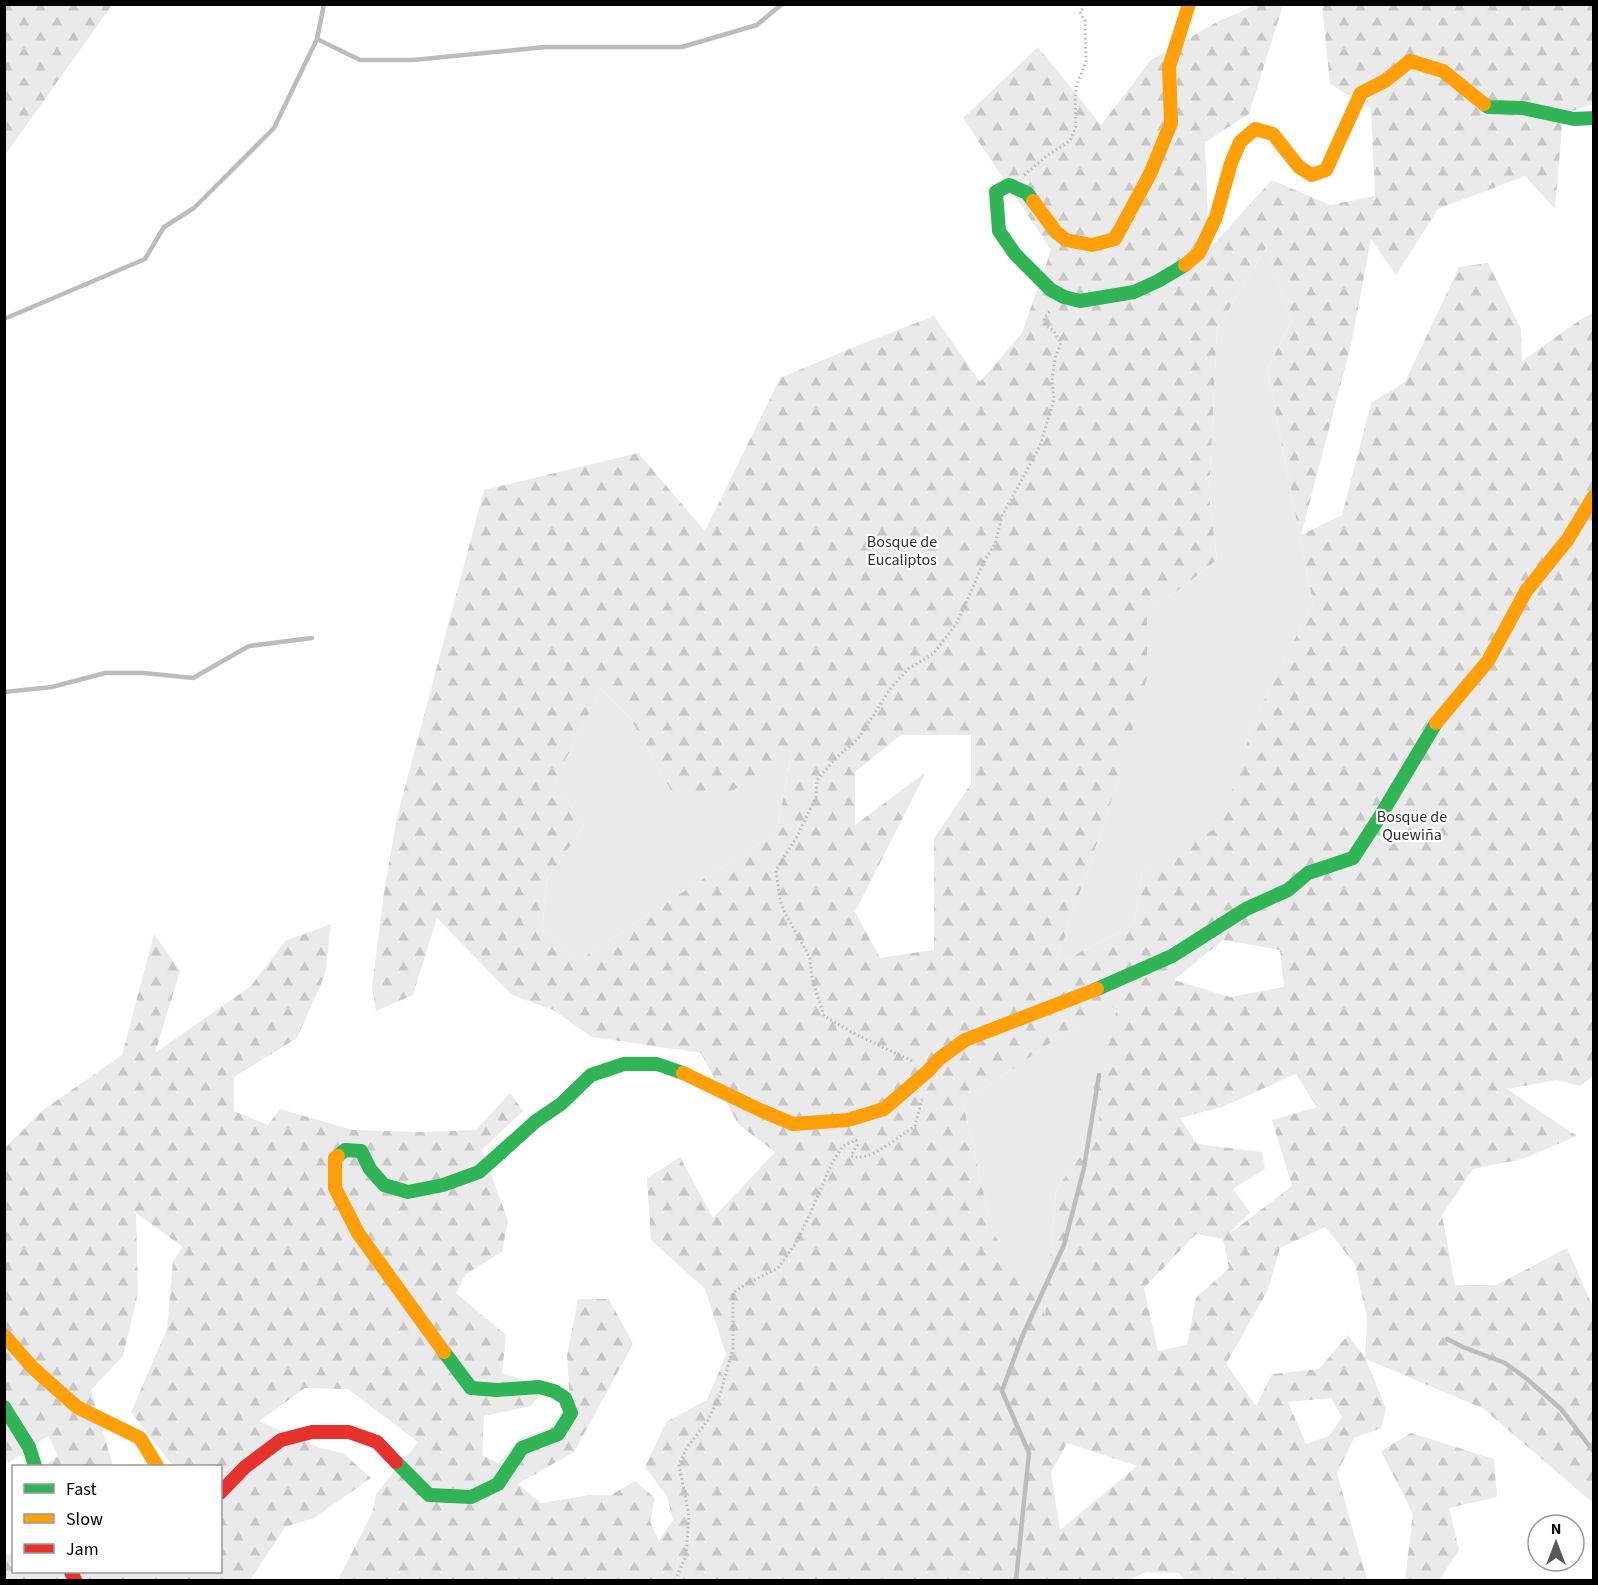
<svg xmlns="http://www.w3.org/2000/svg" width="1598" height="1585" viewBox="0 0 1598 1585" font-family="'Source Sans 3',sans-serif">
<defs>
<pattern id="forest-firs" width="22" height="20" patternUnits="userSpaceOnUse" patternTransform="scale(1.5)"><rect width="22" height="20" fill="#eaeaea"/><path d="M5 1l3.5 6h-7zM16 11l3.5 6h-7z" fill="#c7c7c7"/></pattern>
</defs>
<rect width="100%" height="100%" fill="#fff"/>
<g fill="#eaeaea">
<path d="M1267,246L1292,320L1267,370L1313,603L1255,718L1221,826L1142,871L1134,925L1055,965L1117,784L1146,677L1147,614L1217,560L1209,494L1217,329Z"/>
<path d="M601,689L630,718L672,792H730L792,751L776,834L709,875L576,962L542,929L547,879L584,826L555,780Z"/>
<path d="M1120,1003L1093,1085L1100,1123L1056,1191L1045,1316L992,1231L963,1103L1059,1037Z"/>
</g>
<g fill="url(#forest-firs)" fill-rule="evenodd">
<path d="M5,4L112,5L5,155L4,5Z"/>
<path d="M1256,5H1283L1249,114L1205,142L1209,249L1272,180L1330,205L1375,196L1371,109L1330,84L1322,5H1593V104L1563,114L1555,209L1525,176L1438,209L1396,275L1371,239L1351,345L1301,535L1342,515L1371,403L1405,382L1459,267L1488,263L1521,329L1522,361L1580,320L1593,313V1076L1580,1086L1557,1080L1507,1089L1577,1136L1522,1159L1473,1169L1442,1215L1455,1285H1496L1567,1248L1592,1305L1593,1306V1503L1484,1409L1366,1359L1386,1409L1381,1428L1354,1438L1337,1473L1367,1580H1184L1179,1573L1146,1572L1129,1580H338L373,1511L376,1494L418,1442L348,1389L305,1388L259,1421L320,1448L343,1453L371,1478L314,1518L285,1527L250,1580H5L4,1553L9,1555L13,1552L14,1572H220V1466H173L131,1412L167,1329L173,1261L183,1247L136,1213L138,1293L123,1356L91,1390L113,1466H49L47,1464L58,1455L48,1436L8,1463L5,1456V1148L43,1110L122,1055L154,934L180,971L155,1053L251,986L285,941L331,924L325,975L297,1038L234,1077V1111L268,1125L280,1109L353,1130L421,1132L476,1130L510,1093L523,1111L482,1150L508,1221L502,1252L466,1274L456,1293L506,1335L502,1373L546,1387L531,1406L484,1416L482,1455L498,1463L519,1439L571,1420L567,1355L578,1299H609L633,1344L574,1452L518,1484L541,1503L590,1495H611L635,1481L655,1498L650,1521L659,1541L673,1520L667,1496L645,1467L666,1422L707,1400L726,1355L705,1289L651,1240L647,1178L680,1157L713,1218L775,1152L738,1124L701,1053L592,1037L553,1010L512,995L437,918L413,995L376,1011L372,987L384,892L397,817L484,490L638,453L705,531L780,378L859,345L934,316L980,382L1022,333L1051,250L963,118L1038,47L1101,125L1151,60L1217,22ZM1267,246L1292,320L1267,370L1313,603L1255,718L1221,825L1142,871L1134,925L1055,965L1117,784L1147,677V614L1217,560L1209,494L1217,329ZM601,689L630,718L672,792H730L792,752L776,834L709,875L576,962L542,929L547,879L584,826L555,780ZM901,735H971V784L934,838V950L880,958L855,912L926,772L855,825V772ZM1223,940L1280,950L1284,987L1230,997L1174,980ZM1119,1004L1093,1085L1100,1123L1056,1191L1045,1315L992,1231L963,1103L1059,1037ZM1296,1074L1317,1107L1272,1120L1292,1186L1228,1235L1250,1212L1233,1189L1265,1169L1262,1152L1197,1144L1180,1118L1222,1107ZM1325,1227L1355,1264L1367,1318L1365,1357L1348,1335L1319,1369L1272,1374L1256,1406L1226,1364L1268,1290L1280,1248ZM1196,1234L1223,1239L1229,1268L1196,1298L1187,1345L1158,1351L1144,1288ZM1331,1398L1342,1417L1329,1436L1306,1444L1288,1402ZM1067,1443L1137,1466L1060,1530L1051,1473Z"/>
<path d="M1411,1433L1494,1459L1497,1497L1449,1508L1459,1550L1439,1580H1405L1413,1514L1381,1451Z"/>
</g>
<g fill="none" stroke-linecap="round" stroke-linejoin="round">
<g stroke="#bcbcbc" stroke-width="4.5">
<path d="M317,39L360,60H413L545,47H682L757,25L782,4"/>
<path d="M4,319L145,259L164,227L194,208L274,128L317,39L324,4"/>
<path d="M4,692L52,687L105,673H144L193,678L249,646L312,638"/>
<path d="M1447,1339L1463,1347L1505,1363L1527,1379L1561,1409L1594,1452"/>
<path d="M1016,1580L1029,1453L1002,1391L1022,1337L1064,1245L1084,1168L1099,1075"/>
</g>
<g stroke="#b8b8b8" stroke-width="3" stroke-dasharray="1.5 3" stroke-linecap="butt">
<path d="M1024,175L1048,155L1070,141L1076,126L1075,98L1077,84L1086,62L1085,21L1080,12L1086,4"/>
<path d="M912,1061L859,1036L824,1016L812,979L810,958L785,913L780,900L776,870L798,835L816,797L817,780L836,758L858,739L891,688L908,669L933,654L957,623L984,562L995,544L1002,516L1040,446L1054,399L1052,380L1055,358L1061,343L1053,330L1045,325L1044,318L1051,310"/>
<path d="M675,1580L686,1556L689,1516L679,1465L686,1449L708,1420L720,1395L733,1348V1293L746,1284L778,1268L796,1243L810,1214L832,1163L843,1146L856,1140L857,1145L851,1156C855,1157 858,1158 861,1157C874,1157 903,1134 915,1126L922,1099"/>
</g>
<g stroke="#30b455" stroke-width="14">
<path d="M1484,104L1488,107L1523,108L1574,119L1594,118"/>
<path d="M1033,201L1027,193L1009,185L996,192L999,231L1015,254L1051,290L1064,297L1080,301L1134,292L1158,281L1185,265"/>
<path d="M1097,989L1172,956L1246,909L1288,890L1308,873L1353,858L1379,818L1436,723"/>
<path d="M338,1156L345,1150L361,1151L370,1169L384,1185L408,1192L443,1185L479,1172L536,1121L561,1104L591,1075L624,1064H657L683,1073"/>
<path d="M4,1407L29,1447L35,1466"/>
<path d="M396,1462L429,1495L471,1497L498,1484L522,1448L558,1434L571,1413L565,1398L554,1391L539,1387L497,1390L471,1388L444,1352"/>
</g>
<g stroke="#ff9f0a" stroke-width="14">
<path d="M1033,201L1056,232L1066,240L1092,245L1115,239L1150,174L1171,123L1169,67L1189,4"/>
<path d="M1185,265L1199,253L1216,217L1231,163L1240,142L1255,129L1273,134L1299,167L1312,175L1326,170L1361,93L1385,81L1410,61L1443,71L1484,104"/>
<path d="M1436,723L1488,661L1526,591L1568,539L1594,496"/>
<path d="M683,1073L760,1110L793,1124L848,1120L884,1109L928,1071L939,1059L965,1040L1097,989"/>
<path d="M338,1156L335,1158V1188L358,1233L444,1352"/>
<path d="M4,1335L33,1368L77,1407L140,1438L157,1466"/>
</g>
<g stroke="#e5322d" stroke-width="14">
<path d="M220,1493L245,1467L281,1440L312,1432H349L377,1442L396,1462"/>
<path d="M71,1572L75,1580"/>
</g>
</g>
<g text-anchor="middle" stroke-width="4.5" stroke-linejoin="round" paint-order="stroke">
<g font-size="16" fill="#2f2f2f" stroke="#fff">
<text x="902" y="547">Bosque de<tspan x="902" dy="18">Eucaliptos</tspan></text>
<text x="1412" y="822">Bosque de<tspan x="1412" dy="18">Quewiña</tspan></text>
</g>
</g>
<rect width="1598" height="1585" fill="none" stroke="#000000" stroke-width="12"/>
<rect x="12" y="1465" width="210" height="108" fill="#ffffff" stroke="#999999" stroke-width="1.5"/>
<rect x="24" y="1484" width="30" height="9" fill="#30b455" stroke="#999999" stroke-width="1.5"/>
<text x="66" y="1495" font-size="18" fill="#000000">Fast</text>
<rect x="24" y="1514" width="30" height="9" fill="#ff9f0a" stroke="#999999" stroke-width="1.5"/>
<text x="66" y="1525" font-size="18" fill="#000000">Slow</text>
<rect x="24" y="1544" width="30" height="9" fill="#e5322d" stroke="#999999" stroke-width="1.5"/>
<text x="66" y="1555" font-size="18" fill="#000000">Jam</text>
<g transform="translate(1556 1543)"><circle r="28" fill="#ffffff" stroke="#999999" stroke-width="1.5"/>
<path d="M0-4.5L10 22L0 15L-10 22Z" fill="#595959"/>
<text y="-9" font-size="16" font-weight="bold" text-anchor="middle" fill="#000000">N</text>
</g>
</svg>
